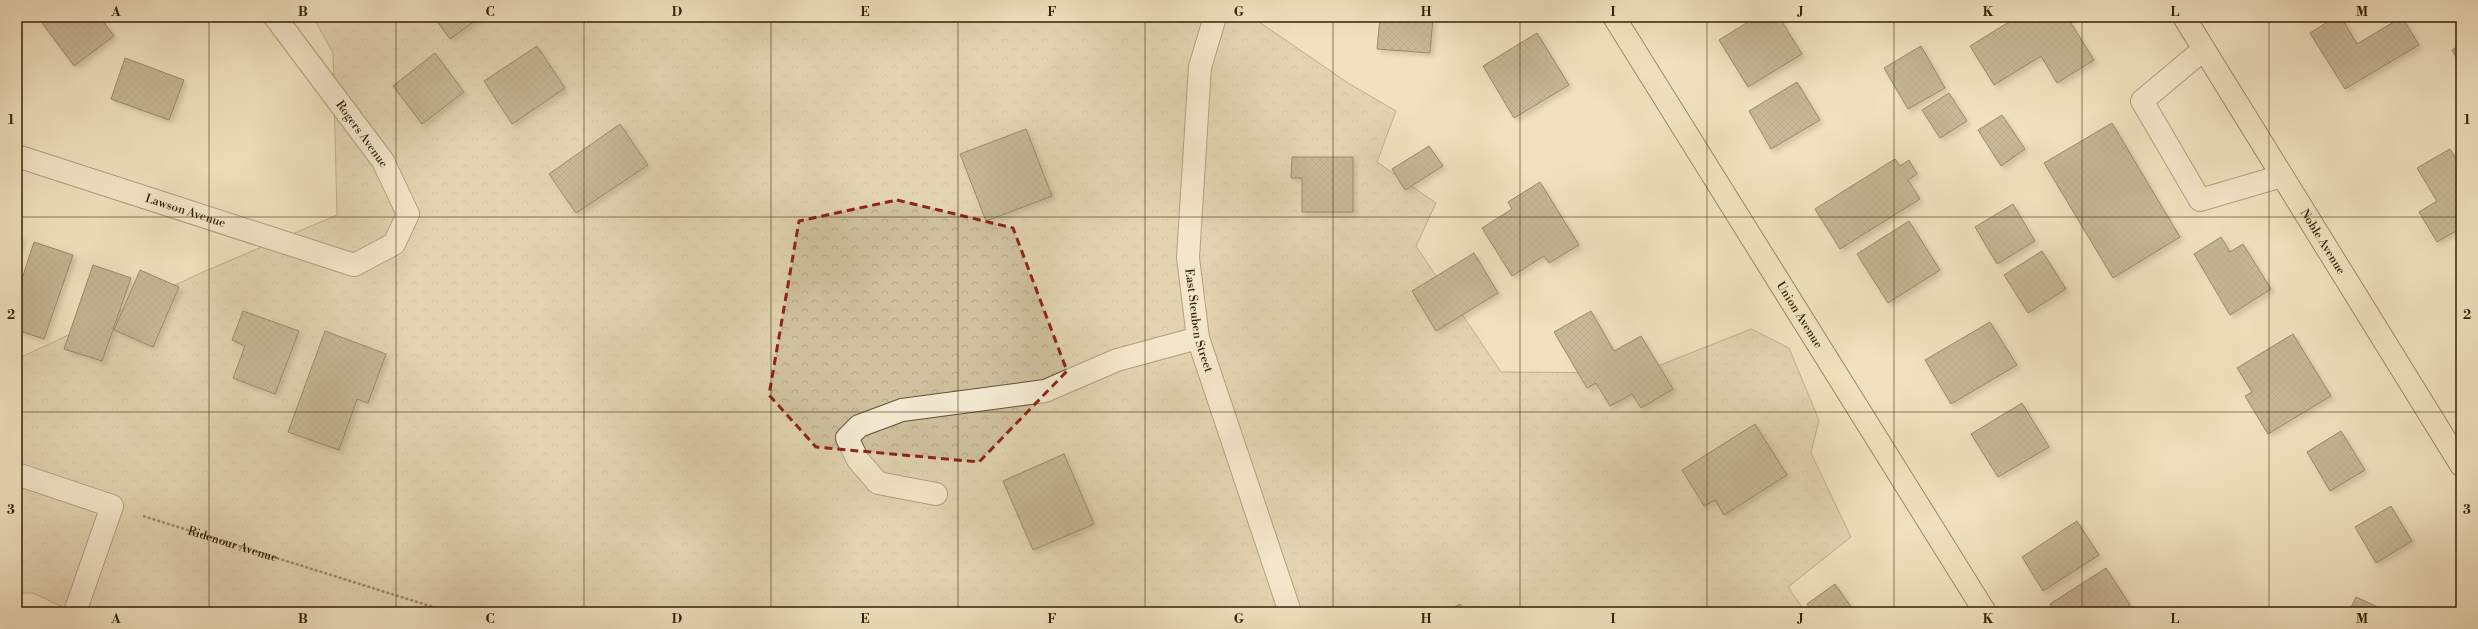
<svg xmlns="http://www.w3.org/2000/svg" width="2478" height="629" viewBox="0 0 2478 629" font-family="'Libre Bodoni',serif">
<defs>
<pattern id="forest-crowns" width="20" height="18" patternUnits="userSpaceOnUse"><rect width="20" height="18" fill="#d0c19f"/><path d="M2 6a3 3 0 1 1 6 0M12 15a3 3 0 1 1 6 0" fill="none" stroke="#b3a687"/></pattern>
<pattern id="building-cross-hatch" width="8" height="8" patternUnits="userSpaceOnUse"><rect width="8" height="8" fill="#968566"/><path d="M0 0l8 8M0 8l8-8" fill="none" stroke="#7b6c52"/></pattern>
<filter id="shadow"><feDropShadow dx="3.5" dy="3.5" stdDeviation="2" flood-color="#0004"/></filter>
</defs>
<rect width="100%" height="100%" fill="#f0e2bf"/>
<filter id="stains"><feTurbulence type="fractalNoise" baseFrequency=".005" numOctaves="4"/><feColorMatrix values="0 0 0 0 .2 0 0 0 0 .09 0 0 0 0 .02 0 0 0 .5 -.17"/></filter>
<radialGradient id="worn" r=".72"><stop offset=".6" stop-color="#630" stop-opacity="0"/><stop offset="1" stop-color="#630" stop-opacity=".3"/></radialGradient>
<path fill="url(#forest-crowns)" stroke="#827152" d="M313,17H1252L1348,83L1396,111L1377,162L1436,203L1416,246L1501,372L1640,373L1751,329L1789,348L1819,420L1811,453L1851,537L1788,587L1805,612H73L33,593H17V359L203,272L337,215L333,53Z"/>
<g fill="url(#building-cross-hatch)" stroke="#342105" filter="url(#shadow)">
<path d="M41,17H100L114,36L74,66L39,19Z"/>
<path d="M434,17H480L450,39Z"/>
<path d="M1380,17H1433L1430,53L1377,49Z"/>
<path d="M1756,17H1779L1802,54L1748,87L1719,40Z"/>
<path d="M2017,17H2067L2094,60L2057,83L2041,56L1994,85L1970,46Z"/>
<path d="M2335,17H2341L2357,44L2402,17L2419,45L2345,89L2310,33Z"/>
<path d="M1537,33L1569,85L1514,118L1483,66Z"/>
<path d="M2461,44V66L2452,50Z"/>
<path d="M537,46L565,88L512,124L484,81Z"/>
<path d="M1921,46L1945,88L1908,109L1884,68Z"/>
<path d="M435,53L464,92L422,124L393,86Z"/>
<path d="M125,58L184,80L169,120L111,99Z"/>
<path d="M1797,82L1820,120L1771,149L1749,111Z"/>
<path d="M1949,93L1967,121L1940,138L1922,110Z"/>
<path d="M2002,115L2025,149L2001,166L1978,130Z"/>
<path d="M2112,123L2180,237L2113,278L2044,163Z"/>
<path d="M620,124L648,165L576,213L549,174Z"/>
<path d="M1026,129L1052,196L986,221L960,154Z"/>
<path d="M1429,146L1443,166L1405,190L1392,169Z"/>
<path d="M2450,149L2461,167V228L2437,242L2419,212L2437,201L2417,168Z"/>
<path d="M1292,157H1353V212H1302V178H1291Z"/>
<path d="M1895,159L1900,166L1909,160L1917,174L1908,180L1920,199L1840,249L1815,209Z"/>
<path d="M1540,182L1579,245L1549,263L1544,256L1512,276L1482,228L1512,209L1508,202Z"/>
<path d="M2013,204L2035,241L1997,264L1975,227Z"/>
<path d="M1909,221L1940,270L1888,303L1857,254Z"/>
<path d="M17,236L22,238L17,253Z"/>
<path d="M2221,237L2230,252L2243,244L2271,289L2230,315L2194,254Z"/>
<path d="M34,242L73,255L44,339L17,330V294Z"/>
<path d="M2042,251L2066,289L2028,313L2004,275Z"/>
<path d="M1474,253L1498,293L1436,331L1412,291Z"/>
<path d="M93,265L131,278L102,361L64,349Z"/>
<path d="M140,270L179,287L153,347L114,330Z"/>
<path d="M243,311L299,331L275,394L233,378L245,346L232,340Z"/>
<path d="M1591,311L1614,351L1641,336L1673,389L1641,408L1632,394L1610,406L1596,383L1587,388L1554,332Z"/>
<path d="M1990,322L2017,365L1951,404L1925,360Z"/>
<path d="M325,331L386,354L368,403L357,399L339,450L288,432Z"/>
<path d="M2293,334L2331,396L2268,434L2245,396L2252,392L2237,368Z"/>
<path d="M2022,403L2049,447L1998,477L1971,434Z"/>
<path d="M1755,424L1787,475L1724,515L1715,500L1704,506L1682,470Z"/>
<path d="M2341,431L2365,470L2330,491L2307,452Z"/>
<path d="M1064,454L1094,524L1033,550L1003,481Z"/>
<path d="M2391,506L2412,541L2376,563L2355,527Z"/>
<path d="M2077,521L2099,555L2043,591L2022,557Z"/>
<path d="M2106,568L2130,605L2119,612H2054L2050,604Z"/>
<path d="M1835,584L1851,607L1845,612H1812L1807,604Z"/>
<path d="M2356,597L2388,612H2349Z"/>
<path d="M1460,604L1465,612H1447Z"/>
</g>
<g fill="none" stroke-linecap="round" stroke-linejoin="round">
<defs>
<g id="minor">
<path id="s2" d="M1215,17L1200,67L1188,258L1198,338L1290,612"/>
<path d="M2204,49L2142,101L2200,200L2282,176"/>
<path id="s3" d="M17,156L354,265L394,244L408,214L383,161L275,17"/>
<path d="M17,474L112,506L75,612"/>
<path d="M936,494L878,483L858,460L847,438L859,426L902,410L1045,391L1117,360L1198,338"/>
</g>
<g id="major">
<path id="s4" d="M1614,17L1985,612"/>
<path id="s5" d="M2184,17L2461,465"/>
</g>
</defs>
<use href="#minor" stroke="#635134" stroke-width="24"/>
<use href="#major" stroke="#342105" stroke-width="24"/>
<path stroke="#342105" stroke-width="2.5" stroke-dasharray="3 2" stroke-linecap="butt" id="s1" d="M143,516L449,612"/>
<use href="#minor" stroke="#f5ecd5" stroke-width="22"/>
<use href="#major" stroke="#f0e2bf" stroke-width="22"/>
</g>
<path d="M0 0H2478V629H0ZM897,200L1013,228L1067,371L979,462L816,447L769,395L799,221Z" fill="#f0e2bf" fill-opacity=".55" fill-rule="evenodd"/>
<path fill="none" stroke="#8f2418" stroke-width="3" stroke-dasharray="8 5" stroke-linejoin="round" d="M897,200L1013,228L1067,371L979,462L816,447L769,395L799,221Z"/>
<path fill="none" stroke="#342105" stroke-width="1" stroke-opacity="0.55" d="M209,17V612M396,17V612M584,17V612M771,17V612M958,17V612M1145,17V612M1333,17V612M1520,17V612M1707,17V612M1894,17V612M2082,17V612M2269,17V612M17,217H2461M17,412H2461"/>
<g text-anchor="middle" stroke-width="3" stroke-linejoin="round" paint-order="stroke">
<g font-size="12" fill="#342105" stroke="#f5ecd5">
<text transform="translate(362 134) rotate(54)" y="4">Rogers Avenue</text>
<text dy="4" stroke="none"><textPath href="#s3" startOffset="177">Lawson Avenue</textPath></text>
<text dy="4" stroke="none"><textPath href="#s5" startOffset="264">Noble Avenue</textPath></text>
<text dy="4" stroke="none"><textPath href="#s4" startOffset="351">Union Avenue</textPath></text>
<text dy="4" stroke="none"><textPath href="#s2" startOffset="307">East Steuben Street</textPath></text>
<text dy="4" stroke="none"><textPath href="#s1" startOffset="94">Ridenour Avenue</textPath></text>
</g>
</g>
<rect width="2478" height="629" fill="none" stroke="#f0e2bf" stroke-width="44"/>
<rect x="22" y="22" width="2434" height="585" fill="none" stroke="#342105" stroke-width="1.5"/>
<g font-size="13" text-anchor="middle" font-weight="bold" fill="#342105">
<text x="116" y="16">A</text>
<text x="303" y="16">B</text>
<text x="490" y="16">C</text>
<text x="677" y="16">D</text>
<text x="865" y="16">E</text>
<text x="1052" y="16">F</text>
<text x="1239" y="16">G</text>
<text x="1426" y="16">H</text>
<text x="1613" y="16">I</text>
<text x="1801" y="16">J</text>
<text x="1988" y="16">K</text>
<text x="2175" y="16">L</text>
<text x="2362" y="16">M</text>
<text x="11" y="124">1</text>
<text x="2467" y="124">1</text>
<text x="11" y="319">2</text>
<text x="2467" y="319">2</text>
<text x="11" y="514">3</text>
<text x="2467" y="514">3</text>
<text x="116" y="623">A</text>
<text x="303" y="623">B</text>
<text x="490" y="623">C</text>
<text x="677" y="623">D</text>
<text x="865" y="623">E</text>
<text x="1052" y="623">F</text>
<text x="1239" y="623">G</text>
<text x="1426" y="623">H</text>
<text x="1613" y="623">I</text>
<text x="1801" y="623">J</text>
<text x="1988" y="623">K</text>
<text x="2175" y="623">L</text>
<text x="2362" y="623">M</text>
</g>
<rect width="100%" height="100%" filter="url(#stains)"/>
<rect width="100%" height="100%" fill="url(#worn)"/>
</svg>
